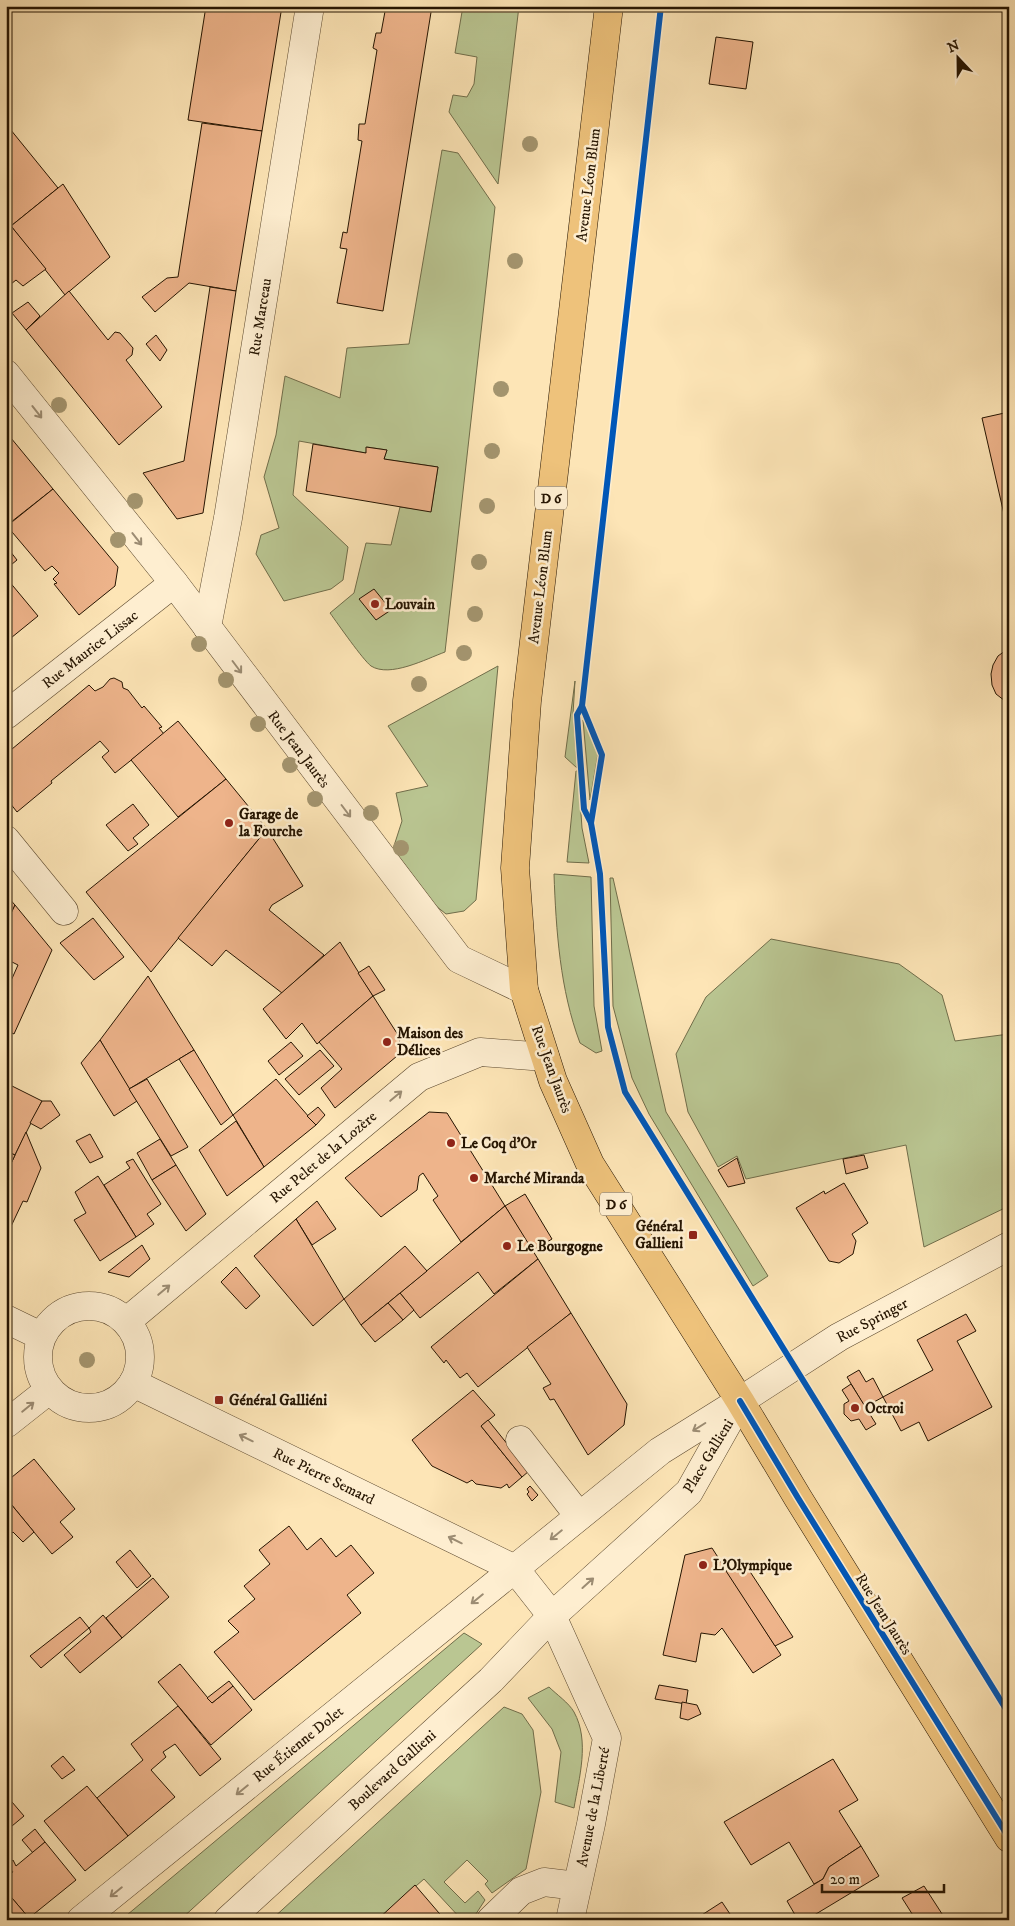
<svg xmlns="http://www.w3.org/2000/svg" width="1015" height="1926" viewBox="0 0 1015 1926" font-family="'IM FELL DW Pica',serif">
<rect width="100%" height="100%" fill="#fde5b6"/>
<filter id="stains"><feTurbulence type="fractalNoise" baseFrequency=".004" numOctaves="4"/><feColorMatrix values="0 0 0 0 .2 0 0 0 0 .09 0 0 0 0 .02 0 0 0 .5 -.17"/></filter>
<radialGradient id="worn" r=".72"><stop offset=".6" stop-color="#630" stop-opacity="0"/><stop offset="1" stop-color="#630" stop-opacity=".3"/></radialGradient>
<g fill="#bac692" stroke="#706d4a">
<path d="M463,6H519L498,184L449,112L453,95L467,97L474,84L477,57L455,53Z"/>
<path d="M442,150L458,153L495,207L445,652C426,659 390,678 371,666C363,660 338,624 330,613L354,593L366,543L391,545L400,507L431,511L438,467L384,459L387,450L367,447L366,453L299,441L293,495L348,547L343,580L331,589L284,601L256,554L261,535L279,528L264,477L276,435L285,376L340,398L347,348L409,344Z"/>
<path d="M498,666L476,900L464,911L446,914L436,906L393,849L402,821L396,793L428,786L388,726Z"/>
<path d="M575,681L573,714L577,768L565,757Z"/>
<path d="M585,719L598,754L590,800L583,720Z"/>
<path d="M576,771H578L582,828L589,863L567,862Z"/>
<path d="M554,874L591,877L594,1006L602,1051L596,1053L580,1043C560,990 556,930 554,874Z"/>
<path d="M610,878H613L666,1112L768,1276L753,1286L649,1114L632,1078L613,1006Z"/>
<path d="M771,939L899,964L942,995L955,1041L1009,1034V1206L924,1247L906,1145L746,1179L737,1156L718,1167L688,1112L676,1054L706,997Z"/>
<path d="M464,1633L482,1644L180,1920H121Z"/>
<path d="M549,1687C556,1694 569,1703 574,1712C590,1741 579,1778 574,1808L555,1802L561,1752L552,1729L528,1698Z"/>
<path d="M504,1707L522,1714L533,1730L541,1792L526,1869L492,1893L485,1884L488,1881L467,1860L444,1882L465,1903L478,1891L485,1900L472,1920H462L424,1879L377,1920H271Z"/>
</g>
<g fill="#eeb48b" stroke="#251401">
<path d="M206,6H282L262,131L188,120Z"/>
<path d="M386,6H432L383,311L337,303L347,249L340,248L343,232L347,233L362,141L358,140L359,124H365L377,50L373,48L376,33H381Z"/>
<path d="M716,37L753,42L746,89L709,84Z"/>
<path d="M202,123L262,131L236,291L189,283L155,312L142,297L167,278L178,277Z"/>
<path d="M6,124L58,188L6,230Z"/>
<path d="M63,184L110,257L65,295L11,226Z"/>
<path d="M11,226L46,269L23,286L16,280L6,288V230Z"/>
<path d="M210,287L236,291L203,513L177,519L143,473L184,461Z"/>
<path d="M69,291L108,340L115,332L120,333L133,348L132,355L126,360L162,407L119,445L26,330Z"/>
<path d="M28,302L40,316L26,330L12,313Z"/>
<path d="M156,335L167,350L160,361L146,344Z"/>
<path d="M1009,412V522L1006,523L982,418Z"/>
<path d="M6,432L53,489L6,526Z"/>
<path d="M313,444L366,453V447L387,450L384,459L438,467L431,512L306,491Z"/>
<path d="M53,489L118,567L115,586L79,615L54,584L57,583L53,579L59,573L52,566L45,571L7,526Z"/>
<path d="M6,546L17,560L6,569Z"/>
<path d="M8,580L38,616L6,642V581Z"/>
<path d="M374,589L391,610L376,620L359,599Z"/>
<path d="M1009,648V704L996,694L992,685L991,674L993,665L998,656Z"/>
<path d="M114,678L122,682L123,688L128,690L142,708L144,706L162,727L159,728L164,734L115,773L102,757L109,751L100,741L51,781L52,783L17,812L6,798V754L89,685L95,691L103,687L110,679Z"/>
<path d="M178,721L226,779L178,817L131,760Z"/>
<path d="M226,779L267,829L151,972L86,892Z"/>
<path d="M133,804L149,825L133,838L138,844L128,851L106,825Z"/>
<path d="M267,829L303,886L272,905L269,910L324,955L282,993L226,950L212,966L178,938Z"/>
<path d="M6,895L15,905L6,924Z"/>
<path d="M15,905L52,950L14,1034L6,1030V992L18,965L6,959V924Z"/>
<path d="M93,918L124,957L94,980L60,943Z"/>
<path d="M340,942L373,996L317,1044L302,1023L286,1039L263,1009Z"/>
<path d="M369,966L385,990L373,996L358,973Z"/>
<path d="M148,976L194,1050L129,1089L100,1040Z"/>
<path d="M373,996L400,1038L397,1056L335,1108L321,1088L342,1069L319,1042Z"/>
<path d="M100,1040L137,1101L114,1116L81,1063Z"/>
<path d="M291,1042L303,1056L279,1075L268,1061Z"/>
<path d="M194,1050L233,1115L221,1125L179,1059Z"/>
<path d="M320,1050L334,1066L299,1095L285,1079Z"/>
<path d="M147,1079L188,1147L171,1156L129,1089Z"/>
<path d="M276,1079L316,1125L264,1167L233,1115Z"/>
<path d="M6,1083L42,1101L15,1155L6,1151Z"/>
<path d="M42,1101H51L60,1115L41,1129L30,1123Z"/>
<path d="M318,1107L325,1115L316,1125L307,1116Z"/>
<path d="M429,1112L447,1113L505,1206L461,1242L433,1200L438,1196L423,1173L419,1176L417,1190L381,1217L345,1178Z"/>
<path d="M236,1121L264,1167L227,1196L199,1150Z"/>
<path d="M26,1132L41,1168L27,1202L23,1201L6,1237V1174Z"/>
<path d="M90,1134L103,1157L90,1163L76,1141Z"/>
<path d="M160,1139L176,1165L152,1180L137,1153Z"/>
<path d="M6,1151L15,1155L10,1166L6,1165Z"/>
<path d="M864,1155L868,1168L846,1174L843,1159Z"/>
<path d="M737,1158L745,1183L728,1187L718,1170Z"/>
<path d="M133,1159L161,1204L147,1214L154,1224L136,1237L104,1185L130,1168L126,1162Z"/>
<path d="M176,1165L206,1214L186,1231L152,1180Z"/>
<path d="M98,1176L136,1237L100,1261L74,1220L86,1213L75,1192Z"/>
<path d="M844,1183L868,1223L852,1234L856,1241L853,1254L839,1263L829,1261L796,1208L824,1191L825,1194Z"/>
<path d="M525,1194L552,1239L532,1251L505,1206Z"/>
<path d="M317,1201L336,1229L312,1245L296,1219Z"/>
<path d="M505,1206L538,1259L494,1294L478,1272L420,1318L400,1293Z"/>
<path d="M296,1219L344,1299L313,1326L254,1256Z"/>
<path d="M142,1245L150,1259L129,1277L108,1272Z"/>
<path d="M405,1246L427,1271L361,1325L344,1299Z"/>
<path d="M538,1259L571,1313L478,1387L467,1373L460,1378L446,1360L444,1363L431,1347Z"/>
<path d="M236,1267L260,1296L246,1309L221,1282Z"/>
<path d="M400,1293L414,1310L403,1320L388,1303Z"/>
<path d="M388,1303L403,1320L375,1342L361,1325Z"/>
<path d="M571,1313L627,1404L624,1425L588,1455L554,1399L550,1400L543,1388L551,1384L527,1347Z"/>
<path d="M966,1314L976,1331L957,1341L992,1407L928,1441L919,1422L901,1431L883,1397L933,1370L917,1340Z"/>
<path d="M859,1370L866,1382L873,1378L883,1397L865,1407L847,1377Z"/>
<path d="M851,1384L876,1424L866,1430L859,1419L851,1421L844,1414V1404L849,1401L842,1390Z"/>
<path d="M473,1390L495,1415L481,1426L522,1477L509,1488L507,1484L501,1488L476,1484L472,1480L467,1483L432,1466L412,1440Z"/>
<path d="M488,1420L529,1471L522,1477L481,1426Z"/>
<path d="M34,1459L75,1509L60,1522L73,1537L52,1554L6,1498V1482Z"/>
<path d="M530,1486L538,1495L532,1501L527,1494L529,1492L527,1489Z"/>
<path d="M6,1498L34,1532L23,1542L13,1532L6,1538Z"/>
<path d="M289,1526L307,1550L321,1538L336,1557L351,1545L374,1573L347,1595L361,1613L254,1700L214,1652L239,1632L228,1621L255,1599L244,1586L270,1564L259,1550Z"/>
<path d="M712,1548L781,1655L753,1673L722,1628L715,1635L701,1633L696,1662L663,1655L685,1555Z"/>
<path d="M130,1550L151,1576L137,1588L116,1562Z"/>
<path d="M743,1561L793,1637L775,1646L726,1571Z"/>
<path d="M153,1578L169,1597L122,1638L106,1618Z"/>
<path d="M103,1615L122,1638L80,1673L64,1655L91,1632L89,1628Z"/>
<path d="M80,1617L89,1628L41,1668L30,1656Z"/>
<path d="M180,1664L212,1703L233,1686L252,1710L211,1745L158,1682Z"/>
<path d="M229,1681L233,1686L212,1703L207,1698Z"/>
<path d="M659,1685L688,1690L686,1704L655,1699Z"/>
<path d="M682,1702L697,1705L701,1714L688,1720L680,1718Z"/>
<path d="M178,1706L221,1759L200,1776L175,1744L163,1752L166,1757L151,1770L175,1797L128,1836L97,1798L143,1760L131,1744Z"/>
<path d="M63,1756L75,1770L62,1779L51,1766Z"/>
<path d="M833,1759L858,1800L839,1811L861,1846L829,1867L823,1879L814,1884L789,1842L751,1865L724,1822Z"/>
<path d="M87,1786L128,1836L85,1871L44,1821Z"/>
<path d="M6,1795L24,1816L6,1831Z"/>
<path d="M35,1829L45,1842L33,1853L22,1840Z"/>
<path d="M45,1842L76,1880L29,1918L6,1891V1878L13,1872L7,1865L13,1860L16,1866Z"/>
<path d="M861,1846L879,1876L806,1920H798L787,1901L823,1879L829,1867Z"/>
<path d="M415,1885L445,1920H377Z"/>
<path d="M924,1886L946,1920H916L902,1898Z"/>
<path d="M6,1891L29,1918L26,1920H6Z"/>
<path d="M722,1902L734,1920H694Z"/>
</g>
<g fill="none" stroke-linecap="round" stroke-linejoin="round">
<defs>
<g id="minor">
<path d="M6,374L174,583L459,959L524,990"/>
<path d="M207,627L228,518L310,6"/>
<path d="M6,715L174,583"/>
<path d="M6,840L64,911"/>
<circle cx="89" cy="1357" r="51"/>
<path d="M6,1319L41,1336"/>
<path d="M127,1321L419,1077L480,1052L545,1057"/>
<path d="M133,1383L515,1569L552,1616L607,1738L591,1824L570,1920"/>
<path d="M6,1424L49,1390"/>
<path d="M520,1440L579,1516"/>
<path d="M81,1920L660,1451L740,1401L839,1337L1009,1246"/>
<path d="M228,1920L491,1680L552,1616L689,1492L739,1403"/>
<path d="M491,1920L521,1891L544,1882L577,1886"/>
</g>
<path id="major" d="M609,6L527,701L515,868L524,990L553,1081L590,1164L740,1401L798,1498L1009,1838"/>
</defs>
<use href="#minor" stroke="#5b482e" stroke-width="29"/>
<use href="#major" stroke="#251401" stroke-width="29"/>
<use href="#minor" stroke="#feeed0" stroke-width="28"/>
<use href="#major" stroke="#eec27b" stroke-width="28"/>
<defs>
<g id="cycleway">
<path d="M661,6L582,706L577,715L584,809L591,823L600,874L608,1027L625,1092L1009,1714"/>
<path d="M582,706L602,755L591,823"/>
<path d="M740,1401L798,1498L1009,1838"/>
</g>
</defs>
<use href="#cycleway" stroke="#feeed0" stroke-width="9"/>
<use href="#cycleway" stroke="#0057b8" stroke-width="6"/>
</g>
<g fill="#a3946e">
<circle cx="530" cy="144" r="8"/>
<circle cx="515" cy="261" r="8"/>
<circle cx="501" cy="389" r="8"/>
<circle cx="59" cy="405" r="8"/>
<circle cx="492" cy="451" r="8"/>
<circle cx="135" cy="501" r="8"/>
<circle cx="487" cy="506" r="8"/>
<circle cx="118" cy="540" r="8"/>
<circle cx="479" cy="562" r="8"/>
<circle cx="475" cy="614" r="8"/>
<circle cx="199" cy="644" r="8"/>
<circle cx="464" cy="653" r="8"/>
<circle cx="226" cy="680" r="8"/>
<circle cx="419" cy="684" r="8"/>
<circle cx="258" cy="724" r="8"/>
<circle cx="290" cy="765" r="8"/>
<circle cx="315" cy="799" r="8"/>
<circle cx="371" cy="813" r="8"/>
<circle cx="401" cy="848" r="8"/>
<circle cx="87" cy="1360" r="8"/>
</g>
<defs><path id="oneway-shaft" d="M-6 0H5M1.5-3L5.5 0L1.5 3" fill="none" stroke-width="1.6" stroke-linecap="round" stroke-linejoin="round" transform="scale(1.25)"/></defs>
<g stroke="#9c8c73">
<use href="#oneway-shaft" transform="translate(37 412) rotate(52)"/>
<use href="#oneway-shaft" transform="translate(137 539) rotate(52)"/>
<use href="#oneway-shaft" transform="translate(237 667) rotate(53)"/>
<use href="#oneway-shaft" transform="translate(346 811) rotate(53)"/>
<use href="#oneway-shaft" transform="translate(396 1096) rotate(-40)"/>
<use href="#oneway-shaft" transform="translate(164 1290) rotate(-40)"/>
<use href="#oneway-shaft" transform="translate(28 1407) rotate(-39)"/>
<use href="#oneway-shaft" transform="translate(699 1427) rotate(148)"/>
<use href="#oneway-shaft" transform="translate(246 1438) rotate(-154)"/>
<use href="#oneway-shaft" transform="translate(556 1535) rotate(141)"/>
<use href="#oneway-shaft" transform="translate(455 1540) rotate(-154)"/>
<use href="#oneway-shaft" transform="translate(588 1583) rotate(-42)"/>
<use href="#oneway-shaft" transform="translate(477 1599) rotate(141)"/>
<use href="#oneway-shaft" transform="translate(242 1790) rotate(141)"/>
<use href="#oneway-shaft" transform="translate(116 1892) rotate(141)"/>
</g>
<g fill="#8f2418" stroke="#feeed0" stroke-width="2">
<circle cx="375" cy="604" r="5"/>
<circle cx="229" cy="823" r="5"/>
<circle cx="387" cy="1042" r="5"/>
<circle cx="451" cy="1143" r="5"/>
<circle cx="474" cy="1178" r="5"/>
<rect x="688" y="1230" width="10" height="10" rx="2.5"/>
<circle cx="507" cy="1246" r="5"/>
<rect x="214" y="1395" width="10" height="10" rx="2.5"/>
<circle cx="855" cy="1408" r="5"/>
<circle cx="703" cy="1565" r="5"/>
</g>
<g text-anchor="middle" stroke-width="5" stroke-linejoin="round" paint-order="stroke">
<g fill="#feeed0" stroke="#66553f" stroke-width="1">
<rect x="535" y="486.5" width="32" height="23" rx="4"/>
<rect x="600" y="1192.5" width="32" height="23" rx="4"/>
</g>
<g font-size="14" font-weight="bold" fill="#251401">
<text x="551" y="503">D 6</text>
<text x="616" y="1209">D 6</text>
</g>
<g font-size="15" fill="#251401" stroke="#feeed0">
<text transform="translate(588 185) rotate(-83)" y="5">Avenue Léon Blum</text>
<text transform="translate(260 317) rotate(-81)" y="5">Rue Marceau</text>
<text transform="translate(540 587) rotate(-83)" y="5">Avenue Léon Blum</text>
<text transform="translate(90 649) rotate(-38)" y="5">Rue Maurice Lissac</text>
<text transform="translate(299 749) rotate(53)" y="5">Rue Jean Jaurès</text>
<text transform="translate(552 1069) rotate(70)" y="5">Rue Jean Jaurès</text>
<text transform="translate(323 1157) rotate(-40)" y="5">Rue Pelet de la Lozère</text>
<text transform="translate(872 1320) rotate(-28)" y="5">Rue Springer</text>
<text transform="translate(708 1456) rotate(-59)" y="5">Place Gallieni</text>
<text transform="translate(324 1476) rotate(26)" y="5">Rue Pierre Semard</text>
<text transform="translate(884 1614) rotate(58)" y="5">Rue Jean Jaurès</text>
<text transform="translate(298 1744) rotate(-39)" y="5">Rue Étienne Dolet</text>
<text transform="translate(392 1770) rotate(-42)" y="5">Boulevard Gallieni</text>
<text transform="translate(593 1807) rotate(-79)" y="5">Avenue de la Liberté</text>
</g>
<g font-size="15" font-weight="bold" fill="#251401" stroke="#feeed0" text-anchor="start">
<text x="385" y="609">Louvain</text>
<text x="239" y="819">Garage de<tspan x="239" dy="17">la Fourche</tspan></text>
<text x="397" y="1038">Maison des<tspan x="397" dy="17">Délices</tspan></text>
<text x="461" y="1148">Le Coq d'Or</text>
<text x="484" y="1183">Marché Miranda</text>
<text x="683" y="1231" text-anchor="end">Général<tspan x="683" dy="17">Gallieni</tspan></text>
<text x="517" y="1251">Le Bourgogne</text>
<text x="229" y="1405">Général Galliéni</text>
<text x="865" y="1413">Octroi</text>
<text x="713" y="1570">L'Olympique</text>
</g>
</g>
<rect width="1015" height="1926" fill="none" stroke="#fde5b6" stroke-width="25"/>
<rect x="8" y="8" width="1000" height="1911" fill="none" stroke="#251401" stroke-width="2.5"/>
<rect x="12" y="12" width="990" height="1901" fill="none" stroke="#251401"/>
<g transform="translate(958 58) rotate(338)" stroke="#feeed0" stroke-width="4" paint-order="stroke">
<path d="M0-4L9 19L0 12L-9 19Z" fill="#251401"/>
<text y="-8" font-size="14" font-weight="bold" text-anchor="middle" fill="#251401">N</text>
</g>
<path d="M822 1884v8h122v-8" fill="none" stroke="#251401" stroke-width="2.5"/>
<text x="830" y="1884" font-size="15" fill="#251401" stroke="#feeed0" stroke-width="4" paint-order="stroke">20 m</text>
<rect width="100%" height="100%" filter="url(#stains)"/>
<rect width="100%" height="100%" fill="url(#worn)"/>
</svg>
